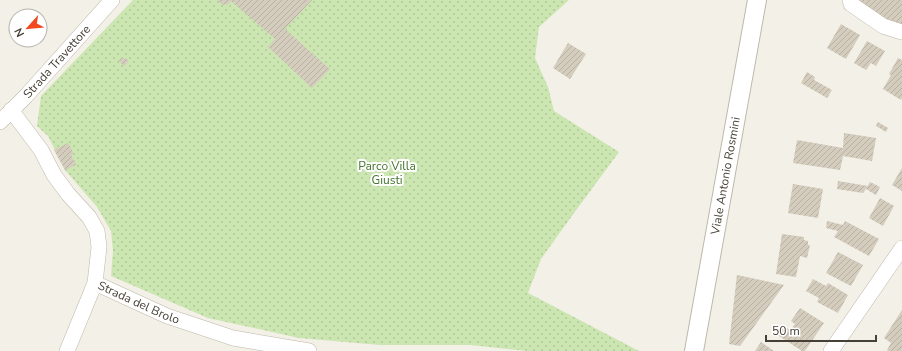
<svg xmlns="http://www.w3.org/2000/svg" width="902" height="351" viewBox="0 0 902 351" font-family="'Nunito Sans',sans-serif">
<defs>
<pattern id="grass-dots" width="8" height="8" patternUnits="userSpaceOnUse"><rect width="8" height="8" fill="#cce6b1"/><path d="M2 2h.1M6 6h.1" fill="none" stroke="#b1c699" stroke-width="1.8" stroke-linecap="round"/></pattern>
<pattern id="building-hatch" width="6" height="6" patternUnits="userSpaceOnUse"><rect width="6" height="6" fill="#d4ccbd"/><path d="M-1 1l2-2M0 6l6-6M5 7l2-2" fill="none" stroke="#b7b0a3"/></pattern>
</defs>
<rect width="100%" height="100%" fill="#f3f0e7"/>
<path fill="url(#grass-dots)" d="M133,0H569L539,27L535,58L548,87L554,111L619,152L574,213L541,259L528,293L639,351H527L471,345H380L299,338L208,318L111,276L113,251L111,231L97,207L65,170L48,136L37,126L41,96Z"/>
<g fill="url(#building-hatch)">
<path d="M217,0H312L285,29L330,69L312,88L268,47L275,39L231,1L227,5L225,4L223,5Z"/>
<path d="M858,0H902V27L897,26L858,4Z"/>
<path d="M841,24L860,35L846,59L827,48Z"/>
<path d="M867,41L885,51L876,66L871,63L866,70L854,63Z"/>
<path d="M568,43L586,54L570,79L553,68Z"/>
<path d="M125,58L129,61L124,66L119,61L120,59Z"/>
<path d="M898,58L902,60V98L901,100L883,89L891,75L889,74Z"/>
<path d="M807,72L815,77L814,80L832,90L827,98L801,83Z"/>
<path d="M878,122L888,128L886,132L876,126Z"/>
<path d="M844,133L876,138L872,161L843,156L840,170L793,163L797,140L843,148Z"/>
<path d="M68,143L74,154L71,155L76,165L65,170L54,150Z"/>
<path d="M902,168V191L892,185Z"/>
<path d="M838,181L868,186L863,193L837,189Z"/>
<path d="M870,182L880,187L876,195L866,189Z"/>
<path d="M793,184L823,189L818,218L788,213Z"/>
<path d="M880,198L894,206L883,226L869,218Z"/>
<path d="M827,221L843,225L845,221L879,239L869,256L834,237L838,231L826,228Z"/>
<path d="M782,234L804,237V240L808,241V245H810L807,258L800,256L796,277L776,274Z"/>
<path d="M838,252L863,265L851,286L826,273Z"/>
<path d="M737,275L784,285L740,346L729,344Z"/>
<path d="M813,279L826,286L828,283L848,295L838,313L817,302L819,298L806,291Z"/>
<path d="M800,308L824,323L805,351H802L776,334L782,325L790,330L795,324L791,321Z"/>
<path d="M902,310V351H888L887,350L891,343L884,338Z"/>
<path d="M761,342L774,351H755Z"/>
</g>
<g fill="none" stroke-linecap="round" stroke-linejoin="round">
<defs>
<g id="minor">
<path d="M850,0L851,4L883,26L902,32"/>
<path d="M11,110L41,150L54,175L68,194L89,217L97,231L99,247L95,283L67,351"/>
<path id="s1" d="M0,122L26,96L112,0"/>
<path id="s2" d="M95,283L167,316L233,338L309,351"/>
<path d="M831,351L902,248"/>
</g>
<g id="tertiary">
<path id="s3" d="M694,351L757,0"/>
</g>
</defs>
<use href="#minor" stroke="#beb8aa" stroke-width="16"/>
<use href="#tertiary" stroke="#beb8aa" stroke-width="20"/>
<use href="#minor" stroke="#fff" stroke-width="15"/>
<use href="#tertiary" stroke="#fff" stroke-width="18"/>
</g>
<g text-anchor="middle" stroke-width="4" stroke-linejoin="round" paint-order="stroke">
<g font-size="12" fill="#464036" stroke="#fff">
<text dy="4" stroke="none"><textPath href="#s1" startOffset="83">Strada Travettore</textPath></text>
<text dy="4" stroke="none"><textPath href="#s3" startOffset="178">Viale Antonio Rosmini</textPath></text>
<text dy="4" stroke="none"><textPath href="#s2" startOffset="48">Strada del Brolo</textPath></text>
</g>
<g font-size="12" fill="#44752c" stroke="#fff">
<text x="387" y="170">Parco Villa<tspan x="387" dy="14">Giusti</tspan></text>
</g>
</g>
<g transform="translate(28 28) rotate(243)"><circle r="19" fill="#ffffff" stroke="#b5b3af"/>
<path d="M0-3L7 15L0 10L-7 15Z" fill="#f14820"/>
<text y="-6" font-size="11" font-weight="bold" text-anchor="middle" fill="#464036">N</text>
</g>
<path d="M766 335v6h110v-6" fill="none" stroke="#464036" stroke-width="2"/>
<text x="772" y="335" font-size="12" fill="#464036" stroke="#ffffff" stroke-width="3" paint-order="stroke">50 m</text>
</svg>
